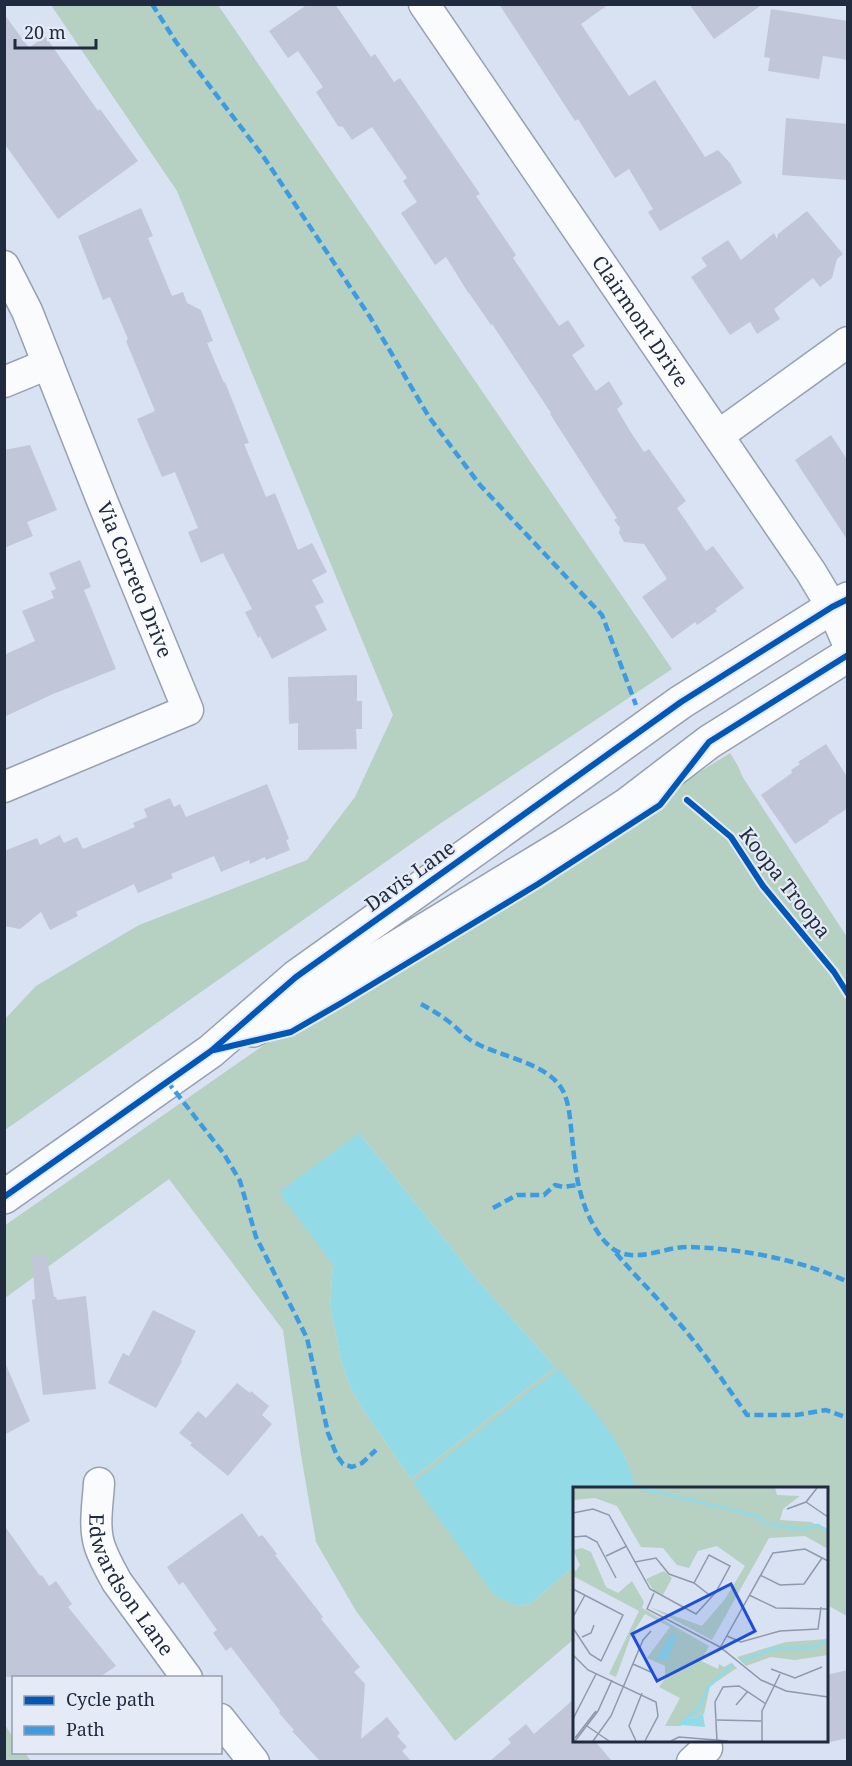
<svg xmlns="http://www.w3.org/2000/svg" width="852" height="1766" viewBox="0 0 852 1766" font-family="'Noto Serif',serif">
<rect width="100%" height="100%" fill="#d8e2f3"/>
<g fill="#b6d0c2" fill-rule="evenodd">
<path d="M51,5H218L672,669L438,825L5,1130V1019L36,986L139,925L307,860L355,797L393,715L177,191Z"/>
<path d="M730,753L738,766L742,776L847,937V1616L827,1605L826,1488H635L624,1455L413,1482L496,1596L518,1606L531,1603L574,1566V1639L455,1741L356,1611L316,1542L301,1455L283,1330L169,1179L5,1298L4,1226L284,1031ZM359,1133L473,1275L555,1367L411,1479L360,1405L350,1386L342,1364L330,1305L333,1265Z"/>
<path d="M5,1725L13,1737L14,1752L25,1753L31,1761H5Z"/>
</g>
<g fill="#92dae6">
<path d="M359,1133L473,1275L555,1367L411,1479L360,1405L350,1386L342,1364L330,1305L333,1265L279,1192Z"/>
<path d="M559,1369C587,1404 627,1442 635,1488H574V1566L531,1603L518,1606L495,1596L413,1483Z"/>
</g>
<g fill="#c2c6d9">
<path d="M308,4H335L371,57L375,54L394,82L400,78L480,194L476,196L516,255L513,258L559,326L568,320L585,346L572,355L596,391L609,381L623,404L617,409L630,431L644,452L649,449L686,501L677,508L706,551L713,546L744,588L715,609L717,611L697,625L695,622L672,639L642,597L667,579L644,544L624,542L619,533L620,528L614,520L617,518L550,414L551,413L492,324L491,325L469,293V294L446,257L435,265L401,213L417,202L403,181L407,178L372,127L352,140L343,127L338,126L316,92L323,87L298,51L288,58L269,31Z"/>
<path d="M499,4H609L581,24L629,96L655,80L705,157L718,150L730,163L742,183L660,231L648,212L653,209L629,169L615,178L578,119L575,121Z"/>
<path d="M689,4H763L714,39Z"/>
<path d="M771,9L848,21V60L823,56L819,79L768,71L770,58L764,57Z"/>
<path d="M4,14L29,48L45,36L98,111L100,109L138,161L58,219L4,143Z"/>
<path d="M786,118L848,124V180L782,175Z"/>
<path d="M141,208L153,236L148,238L172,296L183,292L187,303L201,310L213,341L207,343L224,383L225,382L249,443L244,444L266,497L275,493L298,550L312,543L327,572L312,580L324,602L315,606L327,630L272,659L260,636L258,638L245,612L252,609L223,553L201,563L188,532L198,528L175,472L162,477L137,419L155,411L126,341L128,339L110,297L103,300L78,236Z"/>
<path d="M807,211L843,254L837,259L832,278L820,287L813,278L774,309L780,319L757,334L750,322L730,335L691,277L707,266L701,258L728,240L741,260L774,233L777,239L778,234Z"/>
<path d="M831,435L848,461V541L795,460Z"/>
<path d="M30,445L57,510L27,522L33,536L4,548V450Z"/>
<path d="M80,560L91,587L84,590L116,669L53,694L4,717V655L35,641L22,611L54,598L51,591L56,589L49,573Z"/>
<path d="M357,675V701H362V729H356L357,749L298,750V723L289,724L288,677Z"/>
<path d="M826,744L848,778V808L828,821L829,822L795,844L761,795L792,773L791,770L800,764L798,762Z"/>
<path d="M267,784L289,839L286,840L290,850L266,860L265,857L250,864L249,860L221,872L214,856L171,874L173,878L138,893L134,884L76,912L78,916L50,930L41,912L20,929L4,926V851L37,838L40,845L60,835L64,843L77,837L83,849L135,827L133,823L147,817L144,809L170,798L174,807L180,804L186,817Z"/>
<path d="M46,1254L54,1297H56L57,1300L86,1296L96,1389L43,1395L32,1300L35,1299L32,1256Z"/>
<path d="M153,1310L196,1331L181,1360L182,1361L156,1408L108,1383L123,1353L129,1356Z"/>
<path d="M4,1360L30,1421L4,1435Z"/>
<path d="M237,1383L250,1393L251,1391L269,1406L262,1415L272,1424L228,1476L190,1445L192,1443L179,1433L198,1411L206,1418Z"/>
<path d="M242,1513L259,1537L262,1535L264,1537L277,1554L275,1555L323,1617L321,1619L360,1667L354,1672L365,1684L361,1739L387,1717L400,1733L397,1736L407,1747L402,1751L411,1761H320L292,1731L294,1730L279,1713L280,1711L231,1647L226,1651L213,1633L217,1630L183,1582L179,1585L167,1567Z"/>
<path d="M4,1525L40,1576L42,1575L49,1586L56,1581L72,1604L68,1607L116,1666L100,1677H4Z"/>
<path d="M848,1670V1738L826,1743V1675Z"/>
<path d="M574,1699V1740H594L612,1761H490L511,1743L508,1739L526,1724L534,1734Z"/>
</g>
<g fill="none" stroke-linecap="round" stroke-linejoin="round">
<defs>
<g id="street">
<path id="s1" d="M424,4L811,572L832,607L848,644"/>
<path id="s2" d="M4,266L27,311L103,503L188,710L4,787"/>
<path d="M4,382L48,364"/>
<path d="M719,435L848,342"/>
<path id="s3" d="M99,1483C98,1503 93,1527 100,1547C104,1559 111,1571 117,1582L187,1678"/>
<path d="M220,1719L254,1762"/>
<path d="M692,1762L707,1748"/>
</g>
<g id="secondary">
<path d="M253,1030L300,1006L565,845L628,804L709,742L848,655"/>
<path d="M4,1197L211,1051L296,977L449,868L681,702L832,607L848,599"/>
</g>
</defs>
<use href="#street" stroke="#97a0b0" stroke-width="33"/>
<use href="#secondary" stroke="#97a0b0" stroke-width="36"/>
<use href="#street" stroke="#f9fbfd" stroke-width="30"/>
<use href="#secondary" stroke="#f9fbfd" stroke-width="33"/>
<g stroke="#3c9ce3" stroke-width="4.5" stroke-dasharray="9 4.5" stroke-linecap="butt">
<path d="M152,4L176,42L263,156L370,317L429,417L480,485L602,615L636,705"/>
<path d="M421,1004C432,1010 442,1016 452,1024C458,1029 463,1035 469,1039C495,1057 548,1061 563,1091C570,1105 570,1122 572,1136C575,1169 578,1199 595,1228C600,1236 605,1243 613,1249C636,1264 663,1247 688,1247C739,1248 802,1260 848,1282"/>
<path d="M167,1081L224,1154L240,1181L256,1237L307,1338L328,1433L337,1456L343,1464L352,1467L362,1463L376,1450"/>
<path d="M493,1208L517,1195H544L555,1185L563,1187L578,1185"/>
<path d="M616,1253C634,1275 654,1294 672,1315C700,1346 723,1381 747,1415H796L826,1410L848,1418"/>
</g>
<defs>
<g id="cycleway">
<path d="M687,800L731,837L763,886L834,972L848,994"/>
<path d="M214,1050L291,1032L343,1002L538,884L660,805L709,742L848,655"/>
<path d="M4,1197L211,1051L296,977L449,868L681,702L832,607L848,599"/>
</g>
</defs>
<use href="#cycleway" stroke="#e5ebf6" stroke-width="10"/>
<use href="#cycleway" stroke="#0057b8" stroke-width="6"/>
</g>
<g text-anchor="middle" stroke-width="4.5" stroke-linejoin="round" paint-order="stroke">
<g font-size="20" fill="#212b3f" stroke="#e5ebf6">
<text dy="7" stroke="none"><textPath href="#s1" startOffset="384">Clairmont Drive</textPath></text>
<text dy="7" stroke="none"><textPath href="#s2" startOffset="340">Via Correto Drive</textPath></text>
<text transform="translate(410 876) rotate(-36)" y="7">Davis Lane</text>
<text transform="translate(785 883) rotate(52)" y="7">Koopa Troopa</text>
<text dy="7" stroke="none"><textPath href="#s3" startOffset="111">Edwardson Lane</textPath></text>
</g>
</g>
<g transform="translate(573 1487)">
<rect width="255" height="255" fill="#d8e2f3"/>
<path d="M0,1H202L204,8L227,9L210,22L207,33L238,35L255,43V62L232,49L196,51L139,153L77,120L129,139L152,112L172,79L144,59L125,64L116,81L104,78L90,61L68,60L44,19L22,11L0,13ZM9,61L18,65L33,100L45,106L59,94L71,115L69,121L136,159L128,174L145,182L146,177L151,180L158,176L164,181L137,199L131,227L126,226L125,231L115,230L107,239H92L107,211L86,200L92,192V179L74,171L97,140L72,127L58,149L43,190L36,187L66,124L0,89V82L3,84L7,78L0,63ZM91,84L99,91L90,108L81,104L73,92ZM255,152V168L222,173L198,170L173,179L164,170L213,155Z" fill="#b6d0c2"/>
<path d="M99,146L105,149L94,173L83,172ZM126,226L130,227L132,240L108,238L115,230L125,231Z" fill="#92dae6"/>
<path fill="none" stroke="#92dae6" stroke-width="3" d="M67,1L185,29L192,37L230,42L245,38L255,44M168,174L203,161H240L255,152M106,238L126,221L135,200L160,177"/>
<path fill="none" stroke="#8f99ab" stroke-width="1.5" d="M233,15L255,30M214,22L233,15L244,1M0,26L20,22L36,28L77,102L123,127L143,105L157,79L136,68L121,96M0,50L13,49L24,55L43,91M33,69L54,59M62,75L83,71L96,87L121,96L139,110M187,88L207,98L231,97L249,71M0,102L50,128L28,174L17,167L0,141M81,106L74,122L147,160L188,193L213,204L255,210M176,108L203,121L255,122M0,130L12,108M154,149L168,155L207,144L245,142L248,120M9,150L18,146L21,138M147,161L200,66L232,62L255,74M0,168L15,183L83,215L85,229L72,254M60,177L80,186M198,182L222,191L249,180M163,218L175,204M0,232L23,187M144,233L188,234M14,239L36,254M2,251L23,224M2,254L25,224L39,193M20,254L38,229L70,153L78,144M63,254L56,239L69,206M98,254L106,250L155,254M144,254L142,215L150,200L166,199L193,217M189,254V224L207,187"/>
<path fill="#1d4ed8" fill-opacity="0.15" stroke="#1d4ed8" stroke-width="3" d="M158,97L182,144L84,194L59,147Z"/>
<rect width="255" height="255" fill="none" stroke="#212b3f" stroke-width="3"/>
</g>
<rect width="852" height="1766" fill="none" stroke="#212b3f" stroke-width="12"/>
<rect x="12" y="1676" width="210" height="78" fill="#e5ebf6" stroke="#979ead" stroke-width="1.5"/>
<rect x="24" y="1696" width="30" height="9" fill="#0057b8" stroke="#979ead" stroke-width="1.5"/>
<text x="66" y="1706" font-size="18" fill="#212b3f">Cycle path</text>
<rect x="24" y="1726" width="30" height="9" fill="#3c9ce3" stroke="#979ead" stroke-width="1.5"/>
<text x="66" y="1736" font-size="18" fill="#212b3f">Path</text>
<path d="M15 39v9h81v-9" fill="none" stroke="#212b3f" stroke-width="3"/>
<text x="24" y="39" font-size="18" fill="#212b3f" stroke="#e5ebf6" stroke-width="4.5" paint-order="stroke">20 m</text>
</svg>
